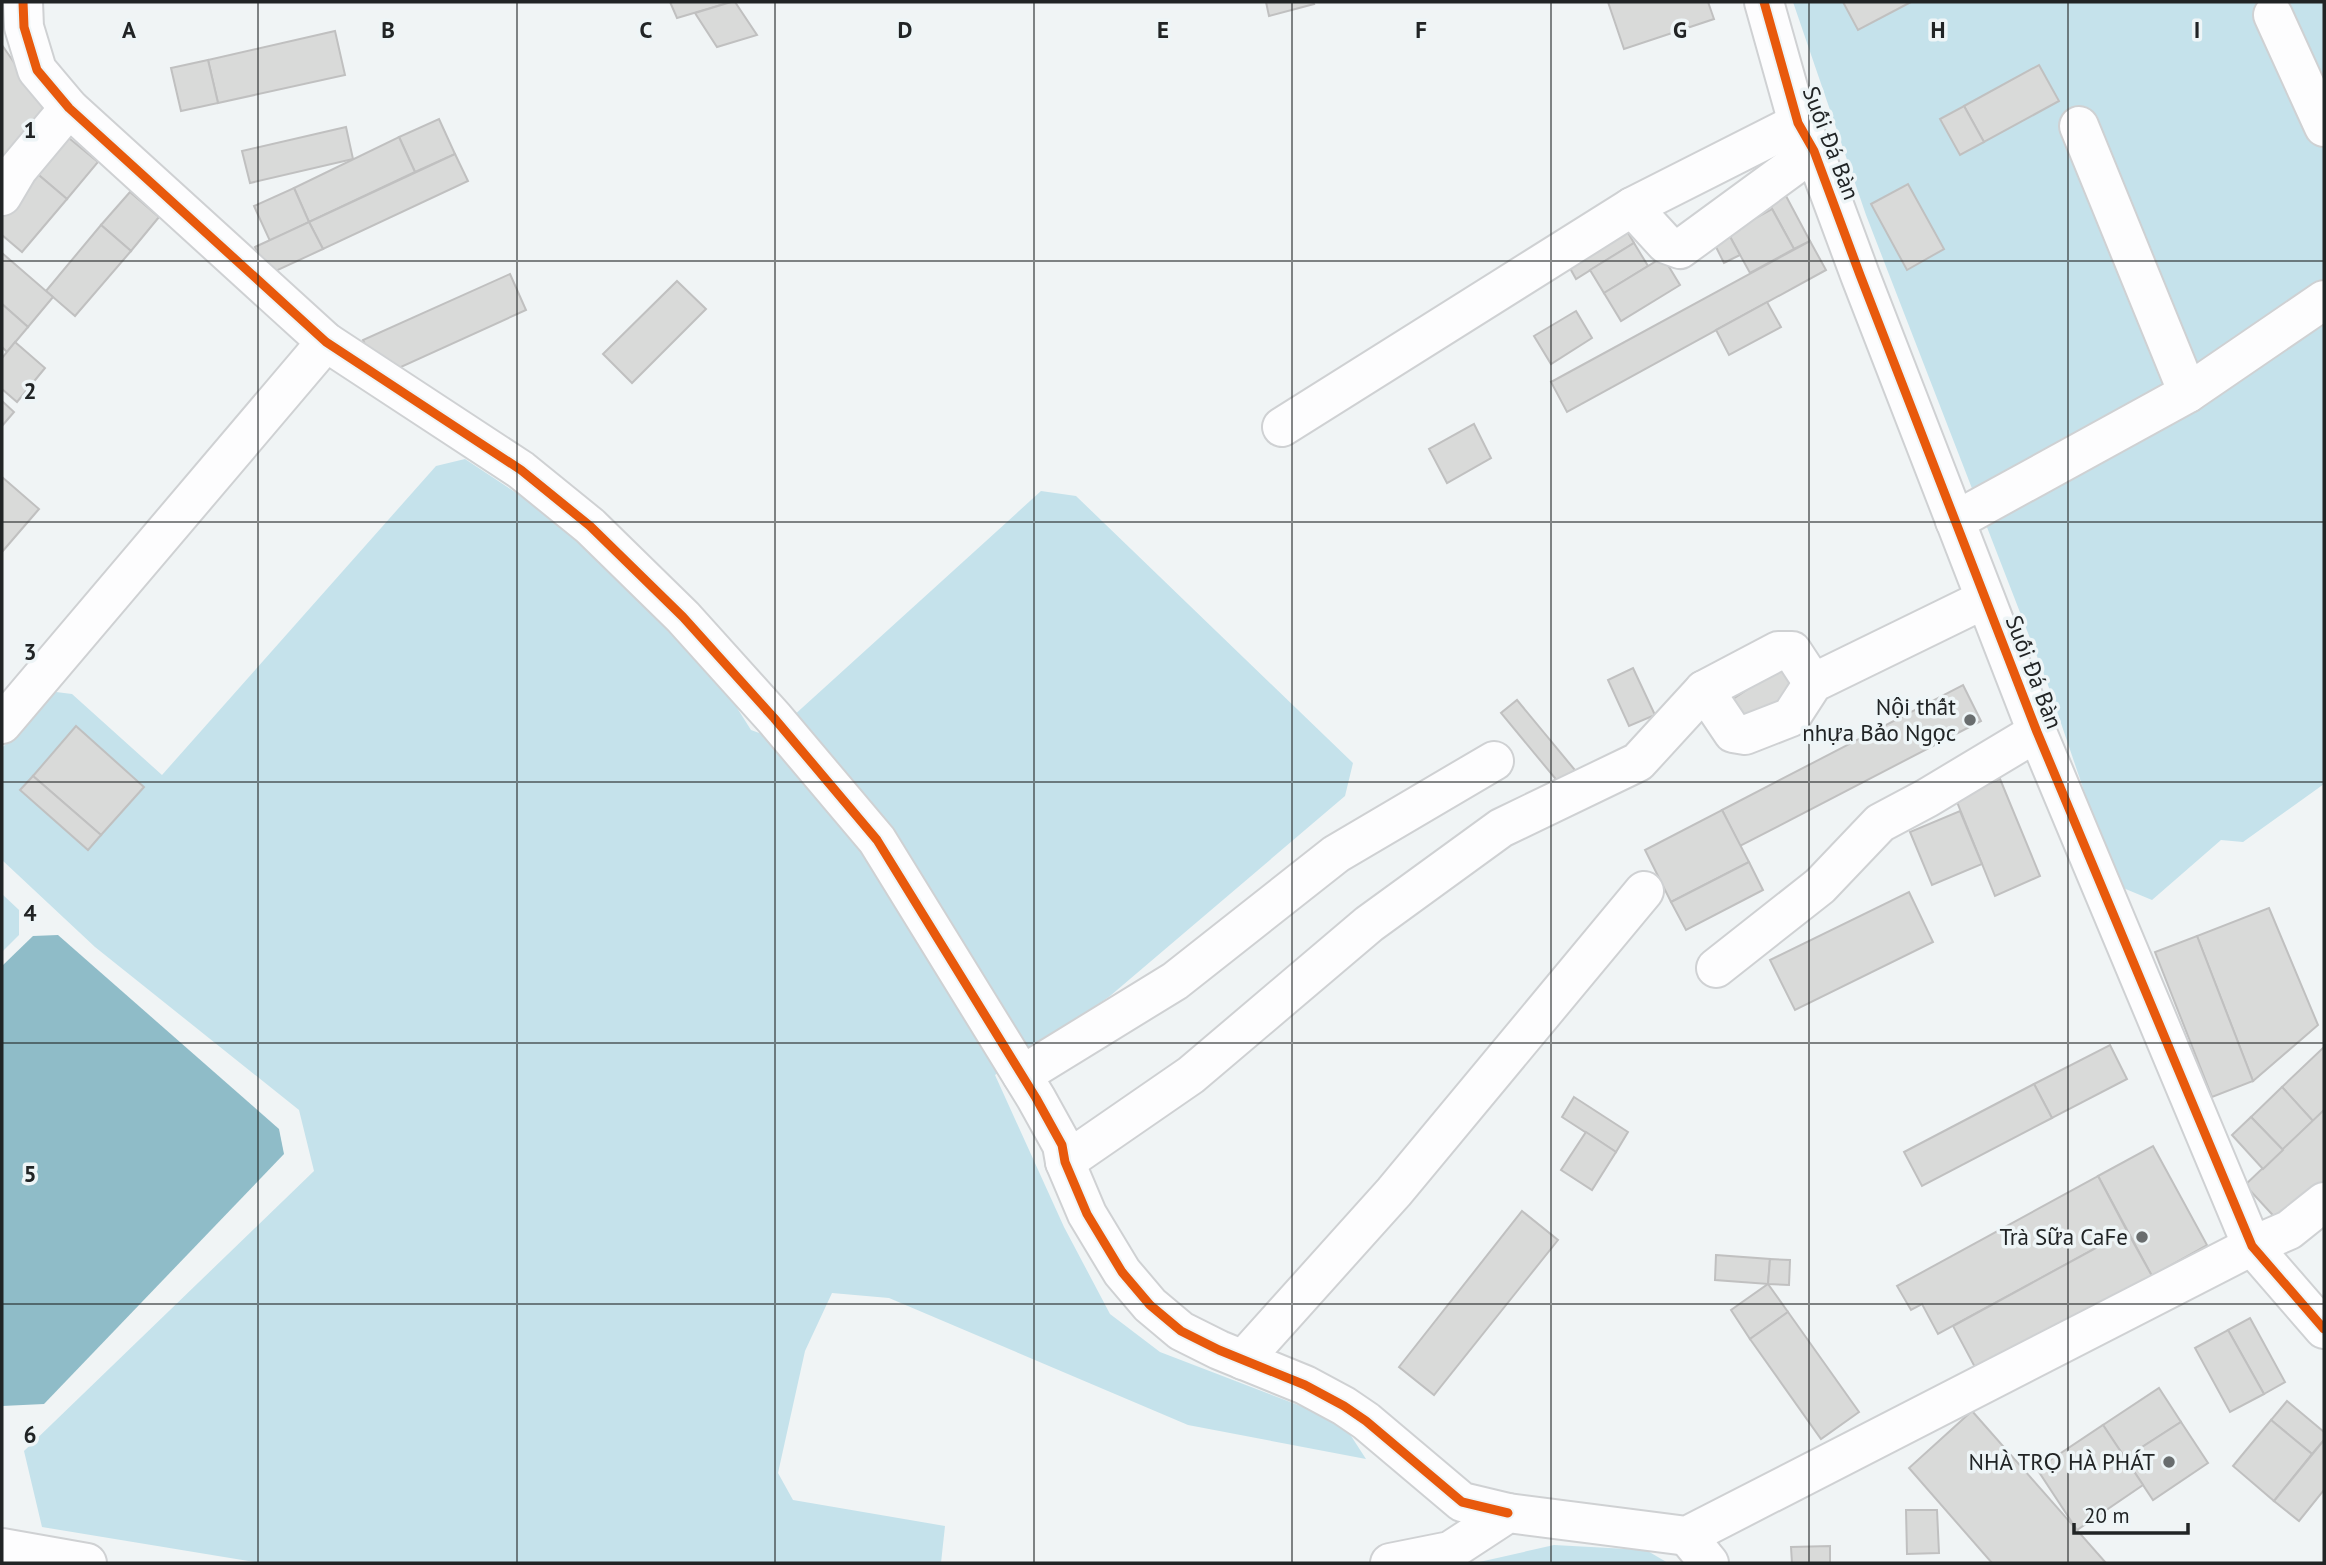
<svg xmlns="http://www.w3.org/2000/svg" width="2326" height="1565" viewBox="0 0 2326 1565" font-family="'PT Sans',sans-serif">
<rect width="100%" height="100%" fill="#f0f4f5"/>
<g fill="#c5e2eb">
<path d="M1793,2H2324V784L2243,842L2221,840L2152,900L2116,885L2047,682L1866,215Z"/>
<path d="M465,459L545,512L636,588L720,681L751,730L770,737L1041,491L1076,496L1353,763L1345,796L1110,996L995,1075L1064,1227L1110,1314L1160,1352L1342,1422L1366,1459L1188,1425L889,1298L832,1293L805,1351L778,1473L793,1500L945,1526L941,1563H260L42,1527L24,1451L314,1171L299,1110L95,947L2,860V748L56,692L72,694L162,775L436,466Z"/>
<path d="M2,894L19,910V935L2,952Z"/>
<path d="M1554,1545L1646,1550L1668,1563H1475Z"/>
</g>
<path fill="#8fbcc8" d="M58,935L279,1129L284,1154L44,1404L2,1406V966L33,936Z"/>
<g fill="#d9dad9" stroke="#c0c0c0" stroke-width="2">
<path d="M670,2H731L677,18Z"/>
<path d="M731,2H735L757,35L717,47L695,13Z"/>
<path d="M1266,2H1313L1314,4L1269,16Z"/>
<path d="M1608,2H1708L1714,19L1624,49Z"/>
<path d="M1843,2H1911L1858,30Z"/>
<path d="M335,31L345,75L218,103L208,60Z"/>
<path d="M2,45L48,112L2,171Z"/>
<path d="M208,60L218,103L181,111L171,68Z"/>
<path d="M2039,65L2059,101L1984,142L1964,106Z"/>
<path d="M1964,106L1984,142L1960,155L1940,119Z"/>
<path d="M439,119L455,154L415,172L399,137Z"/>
<path d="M346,127L353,159L250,183L242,151Z"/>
<path d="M64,134L98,162L67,199L34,171Z"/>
<path d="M399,137L415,172L309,222L294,188Z"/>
<path d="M455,154L468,181L323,249L309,222Z"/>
<path d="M34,171L67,199L22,252L2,235V209Z"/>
<path d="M1908,184L1944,249L1907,270L1871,204Z"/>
<path d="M294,188L309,222L270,241L254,206Z"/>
<path d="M130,192L159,217L131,251L101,225Z"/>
<path d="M1786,196L1810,241L1794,249L1770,205Z"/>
<path d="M1772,209L1794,249L1750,273L1728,233Z"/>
<path d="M309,222L323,249L267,275L255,247Z"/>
<path d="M101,225L131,251L75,316L46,291Z"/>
<path d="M1624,226L1634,243L1576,279L1566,261Z"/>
<path d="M1728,233L1740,255L1724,263L1713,241Z"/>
<path d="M1810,241L1826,270L1567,412L1551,382Z"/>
<path d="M1634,243L1648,266L1604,293L1590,270Z"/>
<path d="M2,253L53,297L28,327L2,304Z"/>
<path d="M1663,257L1680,285L1621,321L1604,293Z"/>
<path d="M510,274L526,310L379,377L363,340Z"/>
<path d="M677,281L706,309L632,383L603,354Z"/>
<path d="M1767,302L1781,327L1729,355L1716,330Z"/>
<path d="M2,304L28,327L7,352L2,347Z"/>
<path d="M1576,311L1592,338L1551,364L1534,336Z"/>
<path d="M15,342L45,368L17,402L2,389V358Z"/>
<path d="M2,401L14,412L2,426Z"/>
<path d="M1474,424L1491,458L1447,483L1429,449Z"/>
<path d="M2,477L39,509L2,552Z"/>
<path d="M1781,667L1797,690L1739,728L1724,705Z"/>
<path d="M1633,668L1655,715L1629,726L1608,680Z"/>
<path d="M1963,685L1981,721L1740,846L1722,810Z"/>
<path d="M1517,700L1579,775L1564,789L1501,713Z"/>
<path d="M76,726L144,787L101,835L33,776Z"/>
<path d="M33,776L101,835L88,850L20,790Z"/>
<path d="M2000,779L2040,876L1995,896L1955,797Z"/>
<path d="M1722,810L1749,862L1671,902L1645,850Z"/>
<path d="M1960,811L1982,864L1932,885L1910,832Z"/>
<path d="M1749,862L1763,890L1686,930L1671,902Z"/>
<path d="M1909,892L1933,942L1795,1010L1770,960Z"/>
<path d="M2269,908L2318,1025L2253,1081L2197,936Z"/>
<path d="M2197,936L2253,1081L2212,1097L2155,952Z"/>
<path d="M2110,1045L2127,1079L2052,1118L2034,1084Z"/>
<path d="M2324,1047V1110L2313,1121L2282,1087Z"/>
<path d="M2034,1084L2052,1118L1922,1186L1904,1152Z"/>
<path d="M2282,1087L2313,1121L2283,1150L2251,1117Z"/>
<path d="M1574,1097L1628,1132L1616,1152L1562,1117Z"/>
<path d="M2324,1110V1184L2281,1224L2245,1185Z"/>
<path d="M2251,1117L2283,1150L2263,1169L2232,1135Z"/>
<path d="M1586,1132L1616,1152L1592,1190L1561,1170Z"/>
<path d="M2153,1146L2207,1245L2152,1276L2098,1176Z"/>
<path d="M2098,1176L2127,1231L1938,1334L1922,1304L1911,1310L1897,1286Z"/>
<path d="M1522,1211L1558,1240L1434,1395L1399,1367Z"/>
<path d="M2127,1231L2152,1276L1977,1371L1953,1326Z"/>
<path d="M1716,1255L1770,1259L1768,1284L1715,1280Z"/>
<path d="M1770,1259L1790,1260L1789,1285L1768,1284Z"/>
<path d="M1768,1284L1788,1312L1750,1339L1731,1310Z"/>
<path d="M1788,1312L1859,1412L1821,1439L1750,1339Z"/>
<path d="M2250,1318L2285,1382L2264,1394L2228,1330Z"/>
<path d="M2228,1330L2264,1394L2230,1412L2195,1348Z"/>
<path d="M2159,1388L2181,1422L2125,1458L2103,1425Z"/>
<path d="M2287,1401L2324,1432V1440L2312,1454L2271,1420Z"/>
<path d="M1972,1411L2106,1563H1992L1909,1468Z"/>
<path d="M2271,1420L2312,1454L2274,1501L2233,1466Z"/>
<path d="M2181,1422L2208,1463L2153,1500L2125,1458Z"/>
<path d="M2103,1425L2143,1485L2077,1530L2037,1469Z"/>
<path d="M2324,1440V1490L2299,1521L2274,1501Z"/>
<path d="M1906,1510H1937L1939,1553L1907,1554Z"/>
<path d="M1830,1546V1563H1792L1791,1547Z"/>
</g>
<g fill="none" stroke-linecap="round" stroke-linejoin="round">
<defs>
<g id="street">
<path d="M23,2L24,27L37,70L69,108L326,342L521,470L590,526L683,617L774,718L877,840L1036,1098L1062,1145L1065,1162L1087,1214L1122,1272L1150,1305L1181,1331L1219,1350L1305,1385L1344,1406L1366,1421L1462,1502L1508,1513"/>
<path d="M2273,15L2324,127"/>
<path d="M2079,126L2188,393"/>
<path d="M2,196L18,169L69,108"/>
<path d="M1632,207L1666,244L1680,249L1814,151"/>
<path d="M1282,427L1632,207L1798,123"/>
<path d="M1955,521L2188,393L2324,300"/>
<path d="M1704,690L1733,733L1745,735L1791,717L1813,683L1985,599"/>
<path d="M2,724L326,342"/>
<path d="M1716,968L1820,886L1880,823L1927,798L2037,732"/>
<path d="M1022,1075L1175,981L1336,854L1494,761"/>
<path d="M1065,1162L1191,1075L1369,924L1501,828L1638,762L1704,690L1778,651H1792L1813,683"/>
<path d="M1243,1360L1394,1192L1644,891"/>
<path d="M1687,1536L1709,1563"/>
<path d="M2,1548L87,1563"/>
<path d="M1390,1563L1450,1551L1508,1513L1687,1536L2252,1246L2289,1230L2324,1202"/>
</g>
<path id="secondary" d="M1764,2L1798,123L1814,151L1860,275L2037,732L2252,1246L2324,1329"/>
</defs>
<use href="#street" stroke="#cfd1d3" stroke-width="42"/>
<use href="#secondary" stroke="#cfd1d3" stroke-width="42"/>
<use href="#street" stroke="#fdfdfe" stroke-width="38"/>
<use href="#secondary" stroke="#fdfdfe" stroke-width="38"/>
<defs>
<g id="cycleway">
<path d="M23,2L24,27L37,70L69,108L326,342L521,470L590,526L683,617L774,718L877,840L1036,1098L1062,1145L1065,1162L1087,1214L1122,1272L1150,1305L1181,1331L1219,1350L1305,1385L1344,1406L1366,1421L1462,1502L1508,1513"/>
<path d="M1764,2L1798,123L1814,151L1860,275L2037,732L2252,1246L2324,1329"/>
</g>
</defs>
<use href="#cycleway" stroke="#eef5f7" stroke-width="13"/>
<use href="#cycleway" stroke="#e8590c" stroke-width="9"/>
</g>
<path fill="none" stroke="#212425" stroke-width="2" stroke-opacity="0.55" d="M258,2V1563M517,2V1563M775,2V1563M1034,2V1563M1292,2V1563M1551,2V1563M1809,2V1563M2068,2V1563M2,261H2324M2,522H2324M2,782H2324M2,1043H2324M2,1304H2324"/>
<g fill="#696d6e" stroke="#eef5f7" stroke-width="2.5">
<circle cx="1970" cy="720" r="7"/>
<circle cx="2142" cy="1237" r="7"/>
<circle cx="2169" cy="1462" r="7"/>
</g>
<g text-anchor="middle" stroke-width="7" stroke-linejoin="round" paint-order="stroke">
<g font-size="23" fill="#212425" stroke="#eef5f7">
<text transform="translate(1831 143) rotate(69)" y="8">Suối Đá Bàn</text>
<text transform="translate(2034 672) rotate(69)" y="8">Suối Đá Bàn</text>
</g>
<g font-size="23" fill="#212425" stroke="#eef5f7" text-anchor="end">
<text x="1956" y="715">Nội thất<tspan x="1956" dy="26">nhựa Bảo Ngọc</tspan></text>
<text x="2128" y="1245">Trà Sữa CaFe</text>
<text x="2155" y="1470">NHÀ TRỌ HÀ PHÁT</text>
</g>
</g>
<g font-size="23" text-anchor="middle" font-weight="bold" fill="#212425" stroke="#eef5f7" stroke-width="7" stroke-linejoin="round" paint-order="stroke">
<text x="129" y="38">A</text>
<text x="388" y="38">B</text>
<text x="646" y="38">C</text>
<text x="905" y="38">D</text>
<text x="1163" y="38">E</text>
<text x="1421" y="38">F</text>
<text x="1680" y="38">G</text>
<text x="1938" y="38">H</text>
<text x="2197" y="38">I</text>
<text x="30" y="138">1</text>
<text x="30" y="399">2</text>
<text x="30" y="660">3</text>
<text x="30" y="921">4</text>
<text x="30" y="1182">5</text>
<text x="30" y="1443">6</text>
</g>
<rect width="2326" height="1565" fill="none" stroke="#212425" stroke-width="7"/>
<path d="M2074 1523v10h114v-10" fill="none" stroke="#212425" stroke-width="3.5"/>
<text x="2084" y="1523" font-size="21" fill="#212425" stroke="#eef5f7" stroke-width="5" paint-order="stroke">20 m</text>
</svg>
